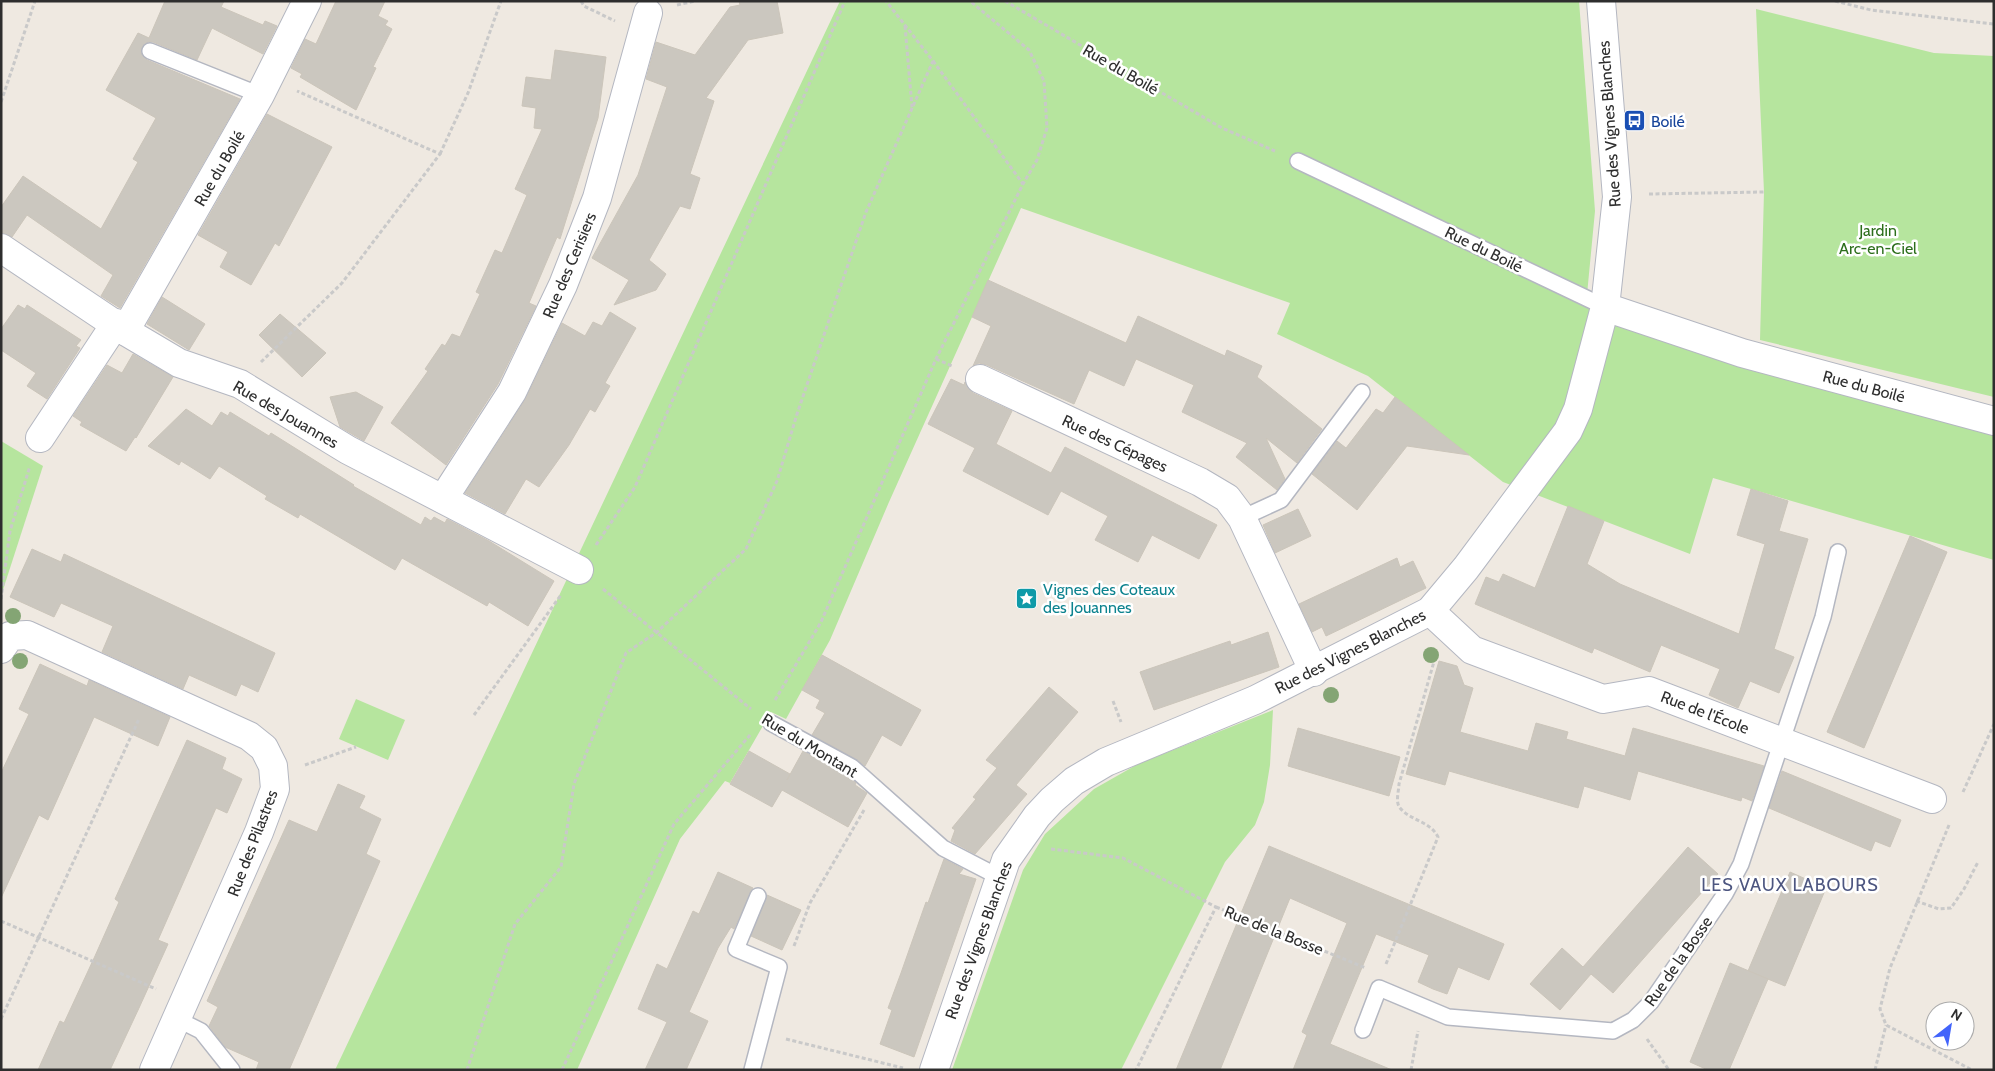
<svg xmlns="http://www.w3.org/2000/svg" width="1995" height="1071" viewBox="0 0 1995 1071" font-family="Cabin,sans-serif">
<rect width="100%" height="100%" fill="#efe9e1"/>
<g fill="#b6e59e">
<path d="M840,1H1579L1595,211L1586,305L1994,432V560L1713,478L1690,554L1503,482L1368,376L1277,334L1290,303L1021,208L889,502L830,640L786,719L771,712L730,783L725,781L680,839L577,1070H335Z"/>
<path d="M1756,9L1934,53L1994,56V397L1760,340L1764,192Z"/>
<path d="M1,441L43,466L1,596Z"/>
<path d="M356,699L405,720L388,760L339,739Z"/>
<path d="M1273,710L1270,765L1264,802L1255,825L1225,862L1121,1070H952L1023,870L1045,834L1094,789L1138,764Z"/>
</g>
<g fill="#cbc7bf" stroke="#cbc5ba">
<path d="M165,1H224L221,7L263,25L265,21L277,26L263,54L212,28L197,60L153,42H148L142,47L141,53L147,60L240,99L120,308L101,296L113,275L27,215L12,237L1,232V207L23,176L101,229L138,162L133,159L156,118L106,90L138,33L149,38Z"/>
<path d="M336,1H385L378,16L388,21L385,25L392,29L373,67L376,68L356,110L300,77L302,74L291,68L305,39L316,44Z"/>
<path d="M739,1H777L783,33L748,40L706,98L714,101L690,174L700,178L690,209L680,206L649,260L666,274L656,290L614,305L629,280L592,258L638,175L667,87L646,79L656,42L695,55L730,7L740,5Z"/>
<path d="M555,50L606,57L598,118L560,239L557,237L529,303L536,306L498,384L446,465L391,423L428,371L425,369L442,344L445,346L452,334L460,337L480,294L476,292L495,250L502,253L527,195L515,189L542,129L534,128L536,108L522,106L526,77L551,80Z"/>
<path d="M267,114L332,147L279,246L275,243L251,285L220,267L228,252L198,235Z"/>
<path d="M988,280L1126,343L1138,316L1225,356L1227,350L1262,366L1257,377L1322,429L1297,463L1266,438L1285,479L1277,490L1236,457L1247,443L1182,412L1194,385L1136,359L1124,386L1089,370L1074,404L987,365L979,363L973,366L991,326L972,317Z"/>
<path d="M162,297L205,324L189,350L147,324Z"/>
<path d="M18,305L25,309L27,305L81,340L76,346L80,348L47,399L27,386L36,373L1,350V329Z"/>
<path d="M610,312L636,328L605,383L610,386L595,412L590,409L569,445L539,487L526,479L505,514L465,493L525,400L562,323L585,336L593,322L602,326Z"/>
<path d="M280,314L326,353L302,377L259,335Z"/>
<path d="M133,354L173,377L136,438L135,437L126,451L80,425L82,422L73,416L107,365L122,373Z"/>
<path d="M951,379L964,385L965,382L973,393L1012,411L996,444L1051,473L1065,447L1217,525L1199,559L1152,535L1138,562L1095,540L1108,516L1061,491L1048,515L963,471L975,448L928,424Z"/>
<path d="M356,392L383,407L364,441L340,427L330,397Z"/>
<path d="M1395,397L1469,455L1407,446L1357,510L1312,474L1337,441L1346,448L1376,409L1383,413Z"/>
<path d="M186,409L212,426L221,412L228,416L230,412L269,436L271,433L354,485L353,486L421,525L425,517L431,521L434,517L445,523L447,519L489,541L554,581L528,626L489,602L487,606L402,558L395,570L300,514L298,518L265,499L267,496L219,466L210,479L181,461L179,465L148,446Z"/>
<path d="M1751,489L1788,501L1779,531L1808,539L1774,649L1794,657L1779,693L1750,681L1738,708L1709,695L1720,669L1661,645L1650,672L1594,648L1592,653L1475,604L1486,577L1499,582L1503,574L1535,588L1568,506L1604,521L1587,564L1620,584L1739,634L1765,544L1737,535Z"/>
<path d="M1298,509L1311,536L1275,553L1263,525Z"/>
<path d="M1910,536L1947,552L1864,748L1827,732Z"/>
<path d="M32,549L61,562L64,554L275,653L258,692L241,684L236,696L189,675L183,689L102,652L113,626L61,603L54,617L10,597Z"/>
<path d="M1397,558L1400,567L1413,561L1426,588L1326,636L1322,627L1312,632L1299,604Z"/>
<path d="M1268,632L1279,667L1154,710L1140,672L1230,641L1231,645Z"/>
<path d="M822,655L921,710L901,746L882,735L865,766L856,759L812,735L825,713L816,708L820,700L802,690Z"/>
<path d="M1439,661L1457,666L1464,685L1473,688L1460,732L1528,751L1536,723L1568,732L1566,739L1625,756L1633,728L1764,766L1752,801L1742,797L1741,801L1638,771L1630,800L1584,786L1578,808L1449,771L1445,785L1406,774Z"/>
<path d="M40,664L87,686L89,680L170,717L158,746L94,717L48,820L39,815L1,898V773L29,714L19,709Z"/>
<path d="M1049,687L1078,712L1016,785L1027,794L975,854L951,841L955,830L952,828L976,799L973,797L997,768L986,760Z"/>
<path d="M1298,728L1400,757L1389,796L1288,766Z"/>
<path d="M187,740L226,758L222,769L242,779L227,813L216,808L158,940L168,944L139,1008L110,1070H38L60,1021L64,1023L95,956L119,902L115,899Z"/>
<path d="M749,751L790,774L787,780L803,751L847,775L856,783L855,785L867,793L848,827L782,790L772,807L730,784Z"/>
<path d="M1782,771L1901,820L1890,847L1875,841L1871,851L1769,808Z"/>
<path d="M338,784L365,796L359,808L381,819L366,854L380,861L289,1070H256L259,1062L225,1047L209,1026L218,1007L207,1001L289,820L317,832Z"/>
<path d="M1269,846L1504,944L1489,980L1458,967L1447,994L1433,989L1418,982L1429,955L1376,934L1330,1044L1392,1070H1293L1307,1035L1302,1032L1347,923L1290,898L1220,1070H1176Z"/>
<path d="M1688,847L1718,874L1613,993L1591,974L1560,1010L1530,984L1562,948L1583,967Z"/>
<path d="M944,859L963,869L959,874L976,879L914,1057L880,1044L892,1010L888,1008L901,973L926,902L928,903Z"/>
<path d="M718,872L753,888L734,929L731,927L718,948L689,1012L708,1021L686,1070H645L667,1022L638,1009L657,964L667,969L693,911L699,914Z"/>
<path d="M1790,872L1826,888L1785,986L1748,971Z"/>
<path d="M767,895L801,910L782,950L751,936Z"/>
<path d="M1730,963L1768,979L1729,1070H1708L1690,1062Z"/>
</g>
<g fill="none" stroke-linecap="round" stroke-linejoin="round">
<defs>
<g id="service">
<path d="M150,51L260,95"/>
<path d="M1298,161L1605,307"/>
<path d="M1242,518L1281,500L1362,392"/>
<path d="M771,723L852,767L943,848L999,877"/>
<path d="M177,1019L201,1031L232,1070"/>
<path d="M1363,1030L1379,988L1448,1017L1613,1031L1633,1020L1651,1002L1725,894L1741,864L1823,617L1838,552"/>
<path d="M752,1070L779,967L736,949L758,896"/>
</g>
<g id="minor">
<path d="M1,248L125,331L179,363L240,384L348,450L579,570"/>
<path d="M1605,307L1742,353L1994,421"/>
<path d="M125,331L260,95L307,1"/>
<path d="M980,379L1200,482L1227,498L1242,518L1314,672"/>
<path d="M40,438L116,323"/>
<path d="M443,499L512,392L563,285L597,198L648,13"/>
<path d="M1430,611L1472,650L1603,699L1649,691L1932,799"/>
<path d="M1,649L10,636L27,635L249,736L264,748L273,766L275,789L259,832L154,1070"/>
<path d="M934,1070L1006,860L1037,816L1052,800L1074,781L1106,762L1255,700L1430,611L1466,568L1568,431L1578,409L1605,307L1617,197L1601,1"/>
</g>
</defs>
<use href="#service" stroke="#b4b7c1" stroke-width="18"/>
<use href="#minor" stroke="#b4b7c1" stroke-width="30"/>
<g stroke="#c9c9c9" stroke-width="3" stroke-dasharray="4 2.5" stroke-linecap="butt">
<path d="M581,1L584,6L615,21"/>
<path d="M1005,1L1222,128L1275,151"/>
<path d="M1835,1L1871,10L1994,24"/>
<path d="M677,5L695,1"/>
<path d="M905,26L912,107"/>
<path d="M933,61L1023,184"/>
<path d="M1,102L35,1"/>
<path d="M440,154L468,93L501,1"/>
<path d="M1649,194L1764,192"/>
<path d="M936,359L952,366"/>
<path d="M261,362L342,283L440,154L297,91"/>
<path d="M596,545L635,487L845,1"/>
<path d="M603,589L751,709"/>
<path d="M1,599L10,531L30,466"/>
<path d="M775,700L821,622L936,359L1023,184L1037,160L1047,128L1044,81L1029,50L970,1"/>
<path d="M1113,701L1121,722"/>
<path d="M474,715L561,595"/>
<path d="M305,765L356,747"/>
<path d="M1963,792L1994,724"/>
<path d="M1949,825L1890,968L1880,1009L1886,1025L1972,1070"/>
<path d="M1051,849L1123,858L1216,907L1136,1070"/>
<path d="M1916,901L1939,909L1951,908L1964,889L1978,862"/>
<path d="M1216,907L1366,968"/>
<path d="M1,921L156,989"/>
<path d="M794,946L810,903L864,810"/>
<path d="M1386,964L1438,837C1430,821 1411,821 1400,808C1395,802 1399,790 1399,784L1435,658"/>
<path d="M1,1019L139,719"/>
<path d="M786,1039L903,1068"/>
<path d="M1647,1039L1669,1070"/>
<path d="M467,1070L515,924L561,867L574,784L626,653L657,632L746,549L777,481L797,414L866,212L933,61L886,1"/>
<path d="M562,1070L674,824L750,735"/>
<path d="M1411,1070L1418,1031"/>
<path d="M1875,1070L1886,1025"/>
</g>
<use href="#service" stroke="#fff" stroke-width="15"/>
<use href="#minor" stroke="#fff" stroke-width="28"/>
</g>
<g fill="#84a574">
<circle cx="13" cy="616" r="8"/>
<circle cx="1431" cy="655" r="8"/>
<circle cx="20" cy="661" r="8"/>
<circle cx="1331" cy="695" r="8"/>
</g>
<defs>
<symbol id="bus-square" viewBox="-11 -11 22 22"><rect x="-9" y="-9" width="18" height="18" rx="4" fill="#1a4fb4" stroke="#fff"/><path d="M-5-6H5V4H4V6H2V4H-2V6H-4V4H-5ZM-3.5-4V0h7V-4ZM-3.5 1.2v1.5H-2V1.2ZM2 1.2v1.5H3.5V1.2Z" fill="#fff"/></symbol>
<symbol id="sight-square" viewBox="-11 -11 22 22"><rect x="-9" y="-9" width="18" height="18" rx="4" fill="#0f9aa8" stroke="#fff"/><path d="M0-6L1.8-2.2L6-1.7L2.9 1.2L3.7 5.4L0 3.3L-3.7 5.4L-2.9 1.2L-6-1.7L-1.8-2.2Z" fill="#fff"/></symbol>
</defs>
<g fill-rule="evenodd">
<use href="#bus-square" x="1622" y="108" width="25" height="25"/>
<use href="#sight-square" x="1014" y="586" width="25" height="25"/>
</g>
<g text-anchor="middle" stroke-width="5" stroke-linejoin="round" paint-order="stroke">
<g font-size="16" fill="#2e2e2e" stroke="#fff">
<text transform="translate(1121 69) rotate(30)" y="6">Rue du Boilé</text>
<text transform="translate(1609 124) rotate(-94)" y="6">Rue des Vignes Blanches</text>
<text transform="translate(219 168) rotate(-60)" y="6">Rue du Boilé</text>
<text transform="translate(1484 249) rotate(26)" y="6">Rue du Boilé</text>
<text transform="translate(569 265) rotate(-67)" y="6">Rue des Cerisiers</text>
<text transform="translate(1864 386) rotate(15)" y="6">Rue du Boilé</text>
<text transform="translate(286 414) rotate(30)" y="6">Rue des Jouannes</text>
<text transform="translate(1115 443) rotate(25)" y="6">Rue des Cépages</text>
<text transform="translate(1350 651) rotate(-27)" y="6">Rue des Vignes Blanches</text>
<text transform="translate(1705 712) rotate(21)" y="6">Rue de l'École</text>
<text transform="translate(810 745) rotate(31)" y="6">Rue du Montant</text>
<text transform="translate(252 843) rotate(-69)" y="6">Rue des Pilastres</text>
<text transform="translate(1274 930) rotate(22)" y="6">Rue de la Bosse</text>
<text transform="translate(978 940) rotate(-70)" y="6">Rue des Vignes Blanches</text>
<text transform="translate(1678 961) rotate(-55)" y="6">Rue de la Bosse</text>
</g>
<g font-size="16" fill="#164399" stroke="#fff" text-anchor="start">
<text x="1651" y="127">Boilé</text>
</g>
<g font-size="16" fill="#2c6e1b" stroke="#fff">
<text x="1878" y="236">Jardin<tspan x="1878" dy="18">Arc-en-Ciel</tspan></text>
</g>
<g font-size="16" fill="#0d838f" stroke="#fff" text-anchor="start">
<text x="1043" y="595">Vignes des Coteaux<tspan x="1043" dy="18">des Jouannes</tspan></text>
</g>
<g font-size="18" letter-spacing="1" fill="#4d5680" stroke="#fff">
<text x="1790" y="891">LES VAUX LABOURS</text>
</g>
</g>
<rect width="1995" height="1071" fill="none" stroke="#2e2e2e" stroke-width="5"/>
<g transform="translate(1950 1026) rotate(31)"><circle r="24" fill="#ffffff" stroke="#ababab"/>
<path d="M0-4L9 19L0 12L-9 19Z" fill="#4264fb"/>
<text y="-8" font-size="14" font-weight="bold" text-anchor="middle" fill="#2e2e2e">N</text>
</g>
</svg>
